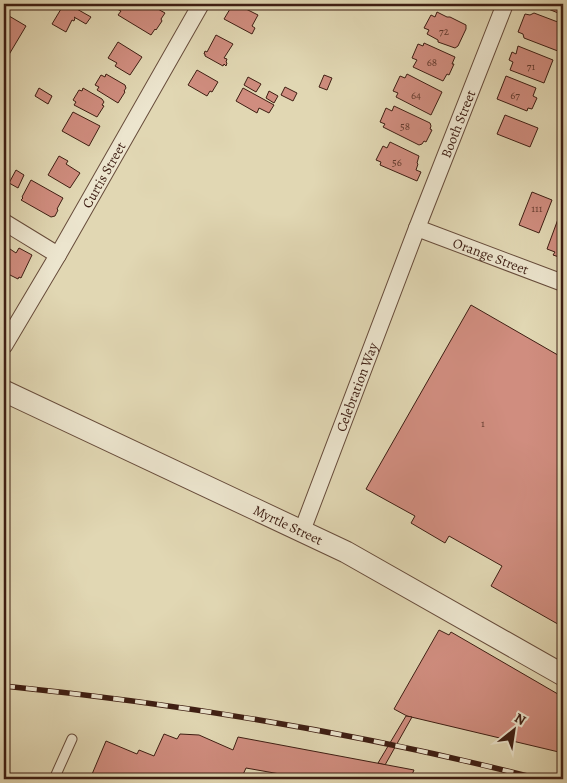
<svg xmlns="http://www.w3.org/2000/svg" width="567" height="783" viewBox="0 0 567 783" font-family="Alegreya,serif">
<rect width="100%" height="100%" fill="#e1d7b3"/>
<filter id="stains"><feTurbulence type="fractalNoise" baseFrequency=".004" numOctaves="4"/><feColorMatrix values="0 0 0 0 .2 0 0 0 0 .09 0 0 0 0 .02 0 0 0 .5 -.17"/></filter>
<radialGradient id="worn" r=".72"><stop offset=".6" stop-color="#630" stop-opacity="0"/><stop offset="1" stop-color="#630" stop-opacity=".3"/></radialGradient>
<g fill="#d08d7f" stroke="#3e1e13">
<path d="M64,4H68L91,17L86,24L74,17L75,18L74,21L72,20L66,32L52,24Z"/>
<path d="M120,4H149L165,13L161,19L162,21L156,30L155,29L151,35L118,15L121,11L117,9Z"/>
<path d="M233,4H236L258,15L252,26L255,28L252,34L224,19Z"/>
<path d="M536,4H563V15Z"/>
<path d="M437,12L447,17H450L466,25V29L458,46L455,48L438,42V40L427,34L429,30L424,28L431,15L435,17Z"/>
<path d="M4,13L26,26L4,63Z"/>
<path d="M534,13L563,24V53L524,38L523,34L518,32L525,14L530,15Z"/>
<path d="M216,35L233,44L224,58L227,59L226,62L227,63L226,66L224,64L223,66L205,56V54H204L205,51L207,52Z"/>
<path d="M118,42L142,57L130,75L115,66L117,63L108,58Z"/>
<path d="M424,43L455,57L452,64H454L449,75L447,74L443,81L413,67L417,60L412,58L418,44L423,46Z"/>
<path d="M518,46L553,60L544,83L510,70L513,62L509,60L512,52L516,54Z"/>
<path d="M197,70L218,82L212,92L210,91L207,96L188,85Z"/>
<path d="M106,74L125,85L126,88L124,91L125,92L118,103L97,90L99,87L95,85L101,75L105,77Z"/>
<path d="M407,74L442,92L431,115L396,97L398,93L393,91L400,76L405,78Z"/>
<path d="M324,75L332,78L327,90L319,87Z"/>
<path d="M506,76L536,88L533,96L537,98L532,109L528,108L527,111L497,99Z"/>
<path d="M248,77L261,84L256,92L244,85Z"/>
<path d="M285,87L297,93L293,101L281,95Z"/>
<path d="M39,88L52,96L48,104L35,96Z"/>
<path d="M83,88L102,99L104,102L102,105L104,106L97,117L74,105L76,102L73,100L79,90L82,91Z"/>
<path d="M243,88L274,105L269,113L259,108L257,113L236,101Z"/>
<path d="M269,91L278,96L274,103L266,98Z"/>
<path d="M394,106L430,123L431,126L430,129L432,130L426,142L424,141L422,144L419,145L383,127L385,124L380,122L386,108L392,111Z"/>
<path d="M73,112L100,126L89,146L62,131Z"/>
<path d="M505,115L538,128L530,147L497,134Z"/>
<path d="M390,142L419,156L417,163L418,164L416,170L421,172L417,181L380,165L381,162L376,160L383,146L387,148Z"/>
<path d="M59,156L68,161L66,164L80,173L70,188L48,175Z"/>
<path d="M16,170L24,175L18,188L9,183Z"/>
<path d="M31,180L63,198L57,209L58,210L55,216L51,217L21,200L23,198L22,197Z"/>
<path d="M532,192L552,200L539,233L519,225Z"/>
<path d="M561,211L563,212V256L562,258L553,255L555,252L547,249Z"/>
<path d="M19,248L32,255L21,278L19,277L18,279L4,272V259L10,249L16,253Z"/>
<path d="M471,305L563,358V627L491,586L502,566L449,536L445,543L411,523L415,516L366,489Z"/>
<path d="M439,630L449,635L451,632L563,697V753L407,716L394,709Z"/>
<path d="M406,716L412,717L385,765L378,763Z"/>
<path d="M164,734L177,739L180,734L199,735L233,750L238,737L414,770L410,779H308L246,768L241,779H90L106,741L137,754L139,750L154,756Z"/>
</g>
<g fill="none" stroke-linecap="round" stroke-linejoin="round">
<defs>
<path id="service" d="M54,779L72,739"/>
<g id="minor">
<path d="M4,222L58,255"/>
<path id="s1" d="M417,228L563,283"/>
<path id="s2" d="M4,346L58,255L201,4"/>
<path id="s3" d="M302,531L417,228L505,4"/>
</g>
<g id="tertiary">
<path id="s4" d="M4,391L346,552L563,675"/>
</g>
</defs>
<use href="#service" stroke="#674c3b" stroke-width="11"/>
<use href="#minor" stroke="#674c3b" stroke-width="18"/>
<use href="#tertiary" stroke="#674c3b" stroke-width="23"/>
<use href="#service" stroke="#ece5ce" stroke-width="9"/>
<use href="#minor" stroke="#ece5ce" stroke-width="16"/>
<use href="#tertiary" stroke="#ece5ce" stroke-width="21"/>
<defs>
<path id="rail" d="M4,686C182,704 365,734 539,779"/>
</defs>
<use href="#rail" stroke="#3e1e13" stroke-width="5.5"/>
<use href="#rail" stroke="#ece5ce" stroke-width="4" stroke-dasharray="11" stroke-linecap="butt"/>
</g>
<g text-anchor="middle" stroke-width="4" stroke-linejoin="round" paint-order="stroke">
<g font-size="11" fill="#623a2e">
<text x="444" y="35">72</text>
<text x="432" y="66">68</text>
<text x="531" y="70">71</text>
<text x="416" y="99">64</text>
<text x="515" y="99">67</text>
<text x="405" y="130">58</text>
<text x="397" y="166">56</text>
<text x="537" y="212">111</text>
<text x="483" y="427">1</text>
</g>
<g font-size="14" fill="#3e1e13" stroke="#ece5ce">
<text dy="5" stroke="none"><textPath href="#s3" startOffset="436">Booth Street</textPath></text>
<text dy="5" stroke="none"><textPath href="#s2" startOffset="198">Curtis Street</textPath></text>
<text dy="5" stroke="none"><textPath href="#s1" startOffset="79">Orange Street</textPath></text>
<text dy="5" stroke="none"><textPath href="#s3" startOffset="154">Celebration Way</textPath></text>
<text dy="5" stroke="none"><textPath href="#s4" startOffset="314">Myrtle Street</textPath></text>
</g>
</g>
<rect width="567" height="783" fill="none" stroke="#e1d7b3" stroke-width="20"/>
<rect x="5" y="5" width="557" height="773" fill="none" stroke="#3e1e13" stroke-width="2.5"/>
<rect x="10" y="10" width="547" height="763" fill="none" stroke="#3e1e13"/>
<g transform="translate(514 730) rotate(30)" stroke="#ece5ce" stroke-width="4" paint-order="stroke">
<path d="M0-4L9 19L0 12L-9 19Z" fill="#3e1e13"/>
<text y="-8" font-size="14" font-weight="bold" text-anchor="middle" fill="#3e1e13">N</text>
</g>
<rect width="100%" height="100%" filter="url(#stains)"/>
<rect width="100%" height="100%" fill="url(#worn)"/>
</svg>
